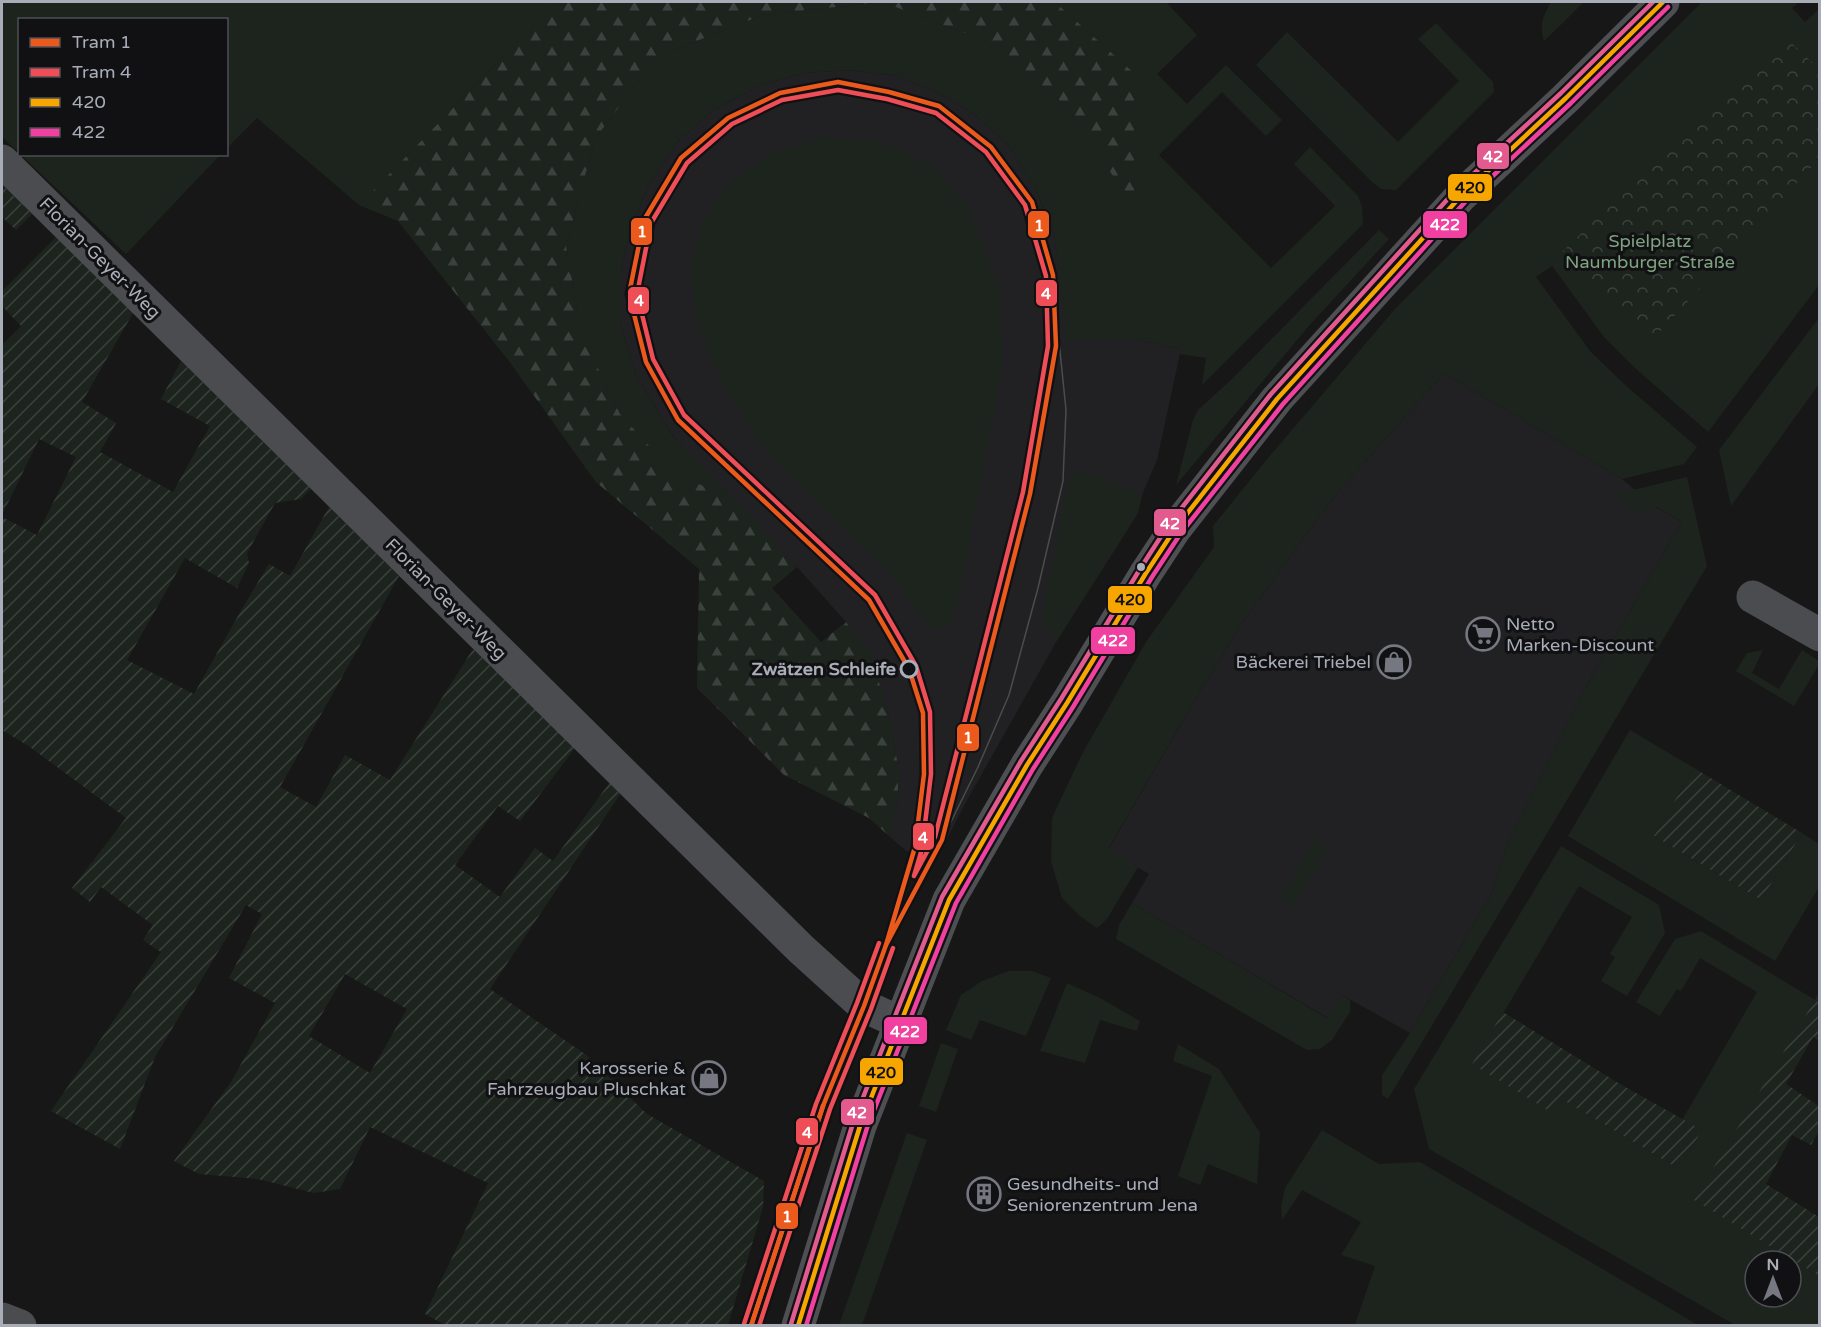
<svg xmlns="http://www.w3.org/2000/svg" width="1821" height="1327" viewBox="0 0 1821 1327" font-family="'Varela Round',sans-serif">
<defs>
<pattern id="forest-firs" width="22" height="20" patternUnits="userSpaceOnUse" patternTransform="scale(1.5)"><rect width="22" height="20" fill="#1d241e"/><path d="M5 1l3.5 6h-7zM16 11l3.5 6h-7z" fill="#3b413d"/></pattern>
<pattern id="park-crowns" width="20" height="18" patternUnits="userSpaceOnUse" patternTransform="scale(1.5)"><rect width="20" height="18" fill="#1d241e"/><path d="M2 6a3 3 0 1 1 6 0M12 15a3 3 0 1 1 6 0" fill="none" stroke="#3b413d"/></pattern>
<pattern id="garden-furrows" width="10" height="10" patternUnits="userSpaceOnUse" patternTransform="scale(1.5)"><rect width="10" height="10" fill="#1d241e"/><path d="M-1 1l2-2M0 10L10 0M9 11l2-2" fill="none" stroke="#3b413d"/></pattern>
</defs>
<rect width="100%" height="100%" fill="#171717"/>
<g fill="#212123">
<path d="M849,70L898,76L940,94L974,114L1009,146L1034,185L1054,233L1068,339H1134L1181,349L1157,460L1142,495L1138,513L1056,642L965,804L934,864L905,850L890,837L898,801V766L892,730L881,688L868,652L846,622L797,567L673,436L636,376L620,322V275L631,227L650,183L678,141L712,111L758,86L803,73Z"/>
<path d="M1444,373L1622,479L1654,506L1682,522L1583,692L1507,844L1492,893L1410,1033L1342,995L1328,1018L1132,903L1149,874L1108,850L1195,700L1241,624L1332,499Z"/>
</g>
<g fill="#1d241e" fill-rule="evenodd">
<path d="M2,2H556L359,205L257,118L227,148L226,20H20V154L2,137Z"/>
<path d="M882,2L981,39L1065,105L1134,206V73L1055,2H1166L1197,35L1157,74L1187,104L1226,65L1282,120L1266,136L1222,92L1159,155L1271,268L1335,206L1294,164L1310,147L1358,196L1362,207L1363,224L1202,385L1206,358L1179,354L1181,349L1134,339H1067L1054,233L1034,185L1009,146L974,114L940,94L898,76L849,70L803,73L758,86L712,111L678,141L650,183L631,227L620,275V322L636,376L673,436L732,498L675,475L620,414L582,335L566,246L595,139L656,57L763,15Z"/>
<path d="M1551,2H1584L1544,41C1539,24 1543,17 1551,2Z"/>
<path d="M1702,2H1799L1792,8L1805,22L1819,9V285L1708,432L1635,368L1604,337L1552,266L1536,277L1590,351L1623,383L1697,447L1684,464L1622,479L1444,373L1332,499L1241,624L1195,700L1108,849L1138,867L1107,919L1097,928L1081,917L1062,898L1051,861L1052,818L1082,754L1146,642L1214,547L1213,526L1268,458L1395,309Z"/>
<path d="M1436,23L1493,82L1494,92L1396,190L1381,189L1372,182L1256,65L1287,32L1398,142L1459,81L1418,39Z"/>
<path d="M824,137L880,141L936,168L967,207L1001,290L1002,367L959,598L950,622L942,630L930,627L888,571L766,453L723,385L696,322L691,265L701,225L724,189L768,154Z"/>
<path d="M20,154H220V155L126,254Z"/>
<path d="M1379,230L1389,239L1307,328L1176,485L1193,420L1198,410L1233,378Z"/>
<path d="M1819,318V384L1731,506L1719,450Z"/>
<path d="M1086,472L1142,495L1138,513L1056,642L1042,617L1068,483L1075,475Z"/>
<path d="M1687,477L1707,566L1388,1099L1382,1095V1075L1410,1033L1492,893L1507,844L1583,692L1682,522L1655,506L1647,516L1612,495Z"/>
<path d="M1763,650L1752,673L1779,689L1802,650L1819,661V665L1794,706L1736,671L1747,653Z"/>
<path d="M1630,730L1694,768L1654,836L1761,900L1802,833L1819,844V887L1775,961L1568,836Z"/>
<path d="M1315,839L1328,847L1294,906L1280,898Z"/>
<path d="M1561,846L1659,905L1665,933L1627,996L1601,981L1615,957L1610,954L1632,917L1579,886L1498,1022L1554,1114L1563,1100L1679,1169L1702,1130L1682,1120L1757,992L1700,958L1681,991L1677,989L1660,1016L1636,1002L1675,939L1701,931L1815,1000L1695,1200L1819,1276V1325H1735L1429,1149L1414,1089ZM1755,1261H1791V1297H1755Z"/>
<path d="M1132,903L1327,1018L1342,995L1350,1000V1012L1332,1040L1320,1049L1307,1050L1116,939L1119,925Z"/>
<path d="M1009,971H1032L1051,978L1026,1036L980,1020L971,1040L946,1030L961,995L982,981Z"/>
<path d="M1067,983L1102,999L1140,1021L1137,1031L1100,1020L1085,1063L1040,1051Z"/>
<path d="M941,1043L958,1049L936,1112L919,1106Z"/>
<path d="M1178,1044L1219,1069L1260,1133L1257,1184L1208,1164L1200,1185L1178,1176L1212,1076L1173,1061Z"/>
<path d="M1322,1130L1379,1164L1420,1162L1698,1325H1355L1375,1266L1341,1255L1361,1222L1302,1190L1282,1220L1281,1207L1285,1188Z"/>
<path d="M907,1133L927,1140L862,1325H839Z"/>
</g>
<path fill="url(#forest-firs)" d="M556,2H1055L1134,73V207L1065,105L981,39L882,2L763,15L656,57L595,139L566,246L582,335L620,414L675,474L732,498L797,567L772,588L821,642L846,622L868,652L881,688L892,730L898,766V801L890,837L869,818L784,775L697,688L699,569L596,482L509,361L398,221L359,205Z"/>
<path fill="url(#park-crowns)" d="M1783,35L1819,69V159L1653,339L1560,254L1752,68Z"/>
<g fill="url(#garden-furrows)" fill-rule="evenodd">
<path d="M2,185L32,214L16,230L2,217Z"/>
<path d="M56,237L133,313L82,402L116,423L100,452L173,492L210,426L161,399L181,361L311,489L301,499L275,503L247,553L249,563L237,588L185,558L127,660L194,694L243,607L269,564L290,576L329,507L399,576L280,787L316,807L345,755L390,780L473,649L575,748L520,821L498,806L455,865L500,897L535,848L553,861L610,782L621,793L490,989L585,1054L647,1114L764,1181L763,1207L728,1325L447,1326L425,1314L488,1183L370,1127L340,1189L314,1193L258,1179L199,1174L174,1161L231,1082L275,1003L229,978L262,914L246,905L155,1057L120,1149L51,1111L161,952L143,940L153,925L101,887L90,902L72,888L126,818L30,747L2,730V517L37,535L76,457L39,439L2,515V345L21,326L2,306V291ZM345,974L407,1009L370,1073L309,1036Z"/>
<path d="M1694,768L1802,833L1761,900L1654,836Z"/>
<path d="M1819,993V1041L1813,1037L1786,1084L1819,1106V1131L1811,1145L1792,1135L1766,1184L1819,1217V1276L1694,1200Z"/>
<path d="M1503,1012L1620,1084L1702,1130L1679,1169L1563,1100L1554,1114L1472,1064Z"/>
</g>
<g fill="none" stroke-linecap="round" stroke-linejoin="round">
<g stroke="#4b4c50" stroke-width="33">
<path d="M2,161L801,949L864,1006L901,1023"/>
<path d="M1753,597L1820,635"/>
<path d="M2,1319L20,1326"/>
</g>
<path stroke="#4d4f52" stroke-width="33" d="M798,1326L860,1126L949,900L1027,765L1067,703L1146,573L1175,529L1277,399L1461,196L1566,98L1663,2"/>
<path stroke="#4b4c4f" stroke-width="1.5" d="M942,840L978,767L1009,695L1038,588L1063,481L1066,410L1056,312"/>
<defs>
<path id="bus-1" d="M798,1326L860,1126L949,900L1027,765L1067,703L1146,573L1175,529L1277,399L1461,196L1566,98L1663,2"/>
<path id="bus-2" d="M806,1326L867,1128L956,903L1033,769L1073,707L1152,577L1181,533L1283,404L1466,201L1571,103L1668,7"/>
<path id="bus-3" d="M791,1324L853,1123L942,897L1021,761L1061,699L1140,569L1169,524L1271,394L1455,191L1561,93L1653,2"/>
</defs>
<use href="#bus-1" stroke="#111113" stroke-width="9"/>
<use href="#bus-2" stroke="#111113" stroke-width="9"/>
<use href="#bus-3" stroke="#111113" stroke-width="9"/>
<use href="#bus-1" stroke="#f7a600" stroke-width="4.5"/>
<use href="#bus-2" stroke="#f240a1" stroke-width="4.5"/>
<use href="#bus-3" stroke="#e35b8e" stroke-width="4.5"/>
<defs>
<g id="tram-1">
<path d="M838,82L889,92L939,106L991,147L1032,202L1053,275L1056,346L1030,494L942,840L886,945L915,847L924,774L923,713L909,669L869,600L678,420L646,362L629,294L644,220L681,158L728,118L780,93Z"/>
<path d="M823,1106L864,1006L886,945"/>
<path d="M751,1326L823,1106"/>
<path d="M751,1326L823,1106"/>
</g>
<g id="tram-2">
<path d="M838,90L887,99L936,113L986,152L1025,205L1046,276L1048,346L1023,492L935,837L914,876L922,849L931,774L930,712L916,666L875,595L684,415L653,359L637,294L651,223L687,163L732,124L782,100Z"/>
<path d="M744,1324L816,1104L857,1003L879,943"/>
<path d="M759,1326L830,1109L871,1009L893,948"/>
</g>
</defs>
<use href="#tram-1" stroke="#111113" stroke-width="9"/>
<use href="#tram-2" stroke="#111113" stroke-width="9"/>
<use href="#tram-1" stroke="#ec591c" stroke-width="4.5"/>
<use href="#tram-2" stroke="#f04e57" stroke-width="4.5"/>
</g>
<defs>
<symbol id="supermarket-ring" viewBox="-11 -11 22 22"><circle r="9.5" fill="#111113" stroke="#757880" stroke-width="1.5"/><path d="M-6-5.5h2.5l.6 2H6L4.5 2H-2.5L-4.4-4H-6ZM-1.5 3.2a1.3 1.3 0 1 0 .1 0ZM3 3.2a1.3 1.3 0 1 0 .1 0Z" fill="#757880"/></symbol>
<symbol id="shop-ring" viewBox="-11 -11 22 22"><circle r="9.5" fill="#111113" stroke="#757880" stroke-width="1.5"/><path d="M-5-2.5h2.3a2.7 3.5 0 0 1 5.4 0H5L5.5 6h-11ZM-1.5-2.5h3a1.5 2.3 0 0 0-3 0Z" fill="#757880"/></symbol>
<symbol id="building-ring" viewBox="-11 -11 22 22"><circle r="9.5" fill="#111113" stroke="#757880" stroke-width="1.5"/><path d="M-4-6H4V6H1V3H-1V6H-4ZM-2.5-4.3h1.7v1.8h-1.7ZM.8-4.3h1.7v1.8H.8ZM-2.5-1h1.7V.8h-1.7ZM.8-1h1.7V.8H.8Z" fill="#757880"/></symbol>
</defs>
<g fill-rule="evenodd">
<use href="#supermarket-ring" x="1464" y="615" width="38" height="38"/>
<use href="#shop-ring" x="1375" y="643" width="38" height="38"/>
<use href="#shop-ring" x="690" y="1059" width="38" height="38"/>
<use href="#building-ring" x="965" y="1175" width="38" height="38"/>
</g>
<circle fill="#a8adb8" stroke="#111113" stroke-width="2" cx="1141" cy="567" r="5"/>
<circle fill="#111113" stroke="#a8adb8" stroke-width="3" cx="909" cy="669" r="8"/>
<g text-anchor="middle" stroke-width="6" stroke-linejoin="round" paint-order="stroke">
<g font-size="18" fill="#7fa381" stroke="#111113">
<text x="1650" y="247">Spielplatz<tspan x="1650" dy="21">Naumburger Straße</tspan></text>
</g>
<g font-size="18" fill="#a8adb8" stroke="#111113">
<text transform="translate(100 258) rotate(45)" y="6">Florian-Geyer-Weg</text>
<text transform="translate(446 599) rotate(45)" y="6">Florian-Geyer-Weg</text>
</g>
<g font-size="18" fill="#a8adb8" stroke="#111113" text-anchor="start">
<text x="1506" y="630">Netto<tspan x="1506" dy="21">Marken-Discount</tspan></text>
<text x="1371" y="668" text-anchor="end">Bäckerei Triebel</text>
<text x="686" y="1074" text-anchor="end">Karosserie &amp;<tspan x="686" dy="21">Fahrzeugbau Pluschkat</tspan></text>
<text x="1007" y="1190">Gesundheits- und<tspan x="1007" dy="21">Seniorenzentrum Jena</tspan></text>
</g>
<g font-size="18" font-weight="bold" fill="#a8adb8" stroke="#111113" text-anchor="end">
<text x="896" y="675">Zwätzen Schleife</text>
</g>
</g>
<g stroke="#111113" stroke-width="2">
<rect x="1476" y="142" width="34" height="28" rx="6" fill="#e35b8e"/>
<rect x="1447" y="173" width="46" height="29" rx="6" fill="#f7a600"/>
<rect x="1422" y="210" width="46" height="29" rx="6" fill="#f240a1"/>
<rect x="1027" y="210" width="23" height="29" rx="6" fill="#ec591c"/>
<rect x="630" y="217" width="23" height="29" rx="6" fill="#ec591c"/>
<rect x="1035" y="279" width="23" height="28" rx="6" fill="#f04e57"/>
<rect x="627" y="286" width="23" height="29" rx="6" fill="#f04e57"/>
<rect x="1153" y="508" width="34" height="29" rx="6" fill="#e35b8e"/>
<rect x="1107" y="585" width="46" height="29" rx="6" fill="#f7a600"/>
<rect x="1090" y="626" width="46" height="29" rx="6" fill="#f240a1"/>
<rect x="956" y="723" width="24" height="29" rx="6" fill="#ec591c"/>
<rect x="912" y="822" width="23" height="29" rx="6" fill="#f04e57"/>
<rect x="883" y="1016" width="45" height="29" rx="6" fill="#f240a1"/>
<rect x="859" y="1057" width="45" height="29" rx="6" fill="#f7a600"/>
<rect x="840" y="1098" width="35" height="28" rx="6" fill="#e35b8e"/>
<rect x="795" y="1117" width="24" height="29" rx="6" fill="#f04e57"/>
<rect x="775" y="1202" width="24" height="28" rx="6" fill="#ec591c"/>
</g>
<g font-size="16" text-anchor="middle" font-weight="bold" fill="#fff">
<text x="1493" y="162">42</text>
<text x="1445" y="230">422</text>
<text x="1039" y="231">1</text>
<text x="642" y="237">1</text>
<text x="1046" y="299">4</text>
<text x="639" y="306">4</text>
<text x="1170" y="529">42</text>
<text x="1113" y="646">422</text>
<text x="968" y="743">1</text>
<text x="923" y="843">4</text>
<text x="905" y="1037">422</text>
<text x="857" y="1118">42</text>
<text x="807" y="1138">4</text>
<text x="787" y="1222">1</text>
</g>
<g font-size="16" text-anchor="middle" font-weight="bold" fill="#111">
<text x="1470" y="193">420</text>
<text x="1130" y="605">420</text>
<text x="881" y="1078">420</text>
</g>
<rect width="1821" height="1327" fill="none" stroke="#a8adb8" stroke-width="6"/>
<rect x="18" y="18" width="210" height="138" fill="#111113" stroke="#4d4f55" stroke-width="1.5"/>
<rect x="30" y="38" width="30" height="9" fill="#ec591c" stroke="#4d4f55" stroke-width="1.5"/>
<text x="72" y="48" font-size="18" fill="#a8adb8">Tram 1</text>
<rect x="30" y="68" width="30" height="9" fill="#f04e57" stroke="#4d4f55" stroke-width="1.5"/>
<text x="72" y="78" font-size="18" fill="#a8adb8">Tram 4</text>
<rect x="30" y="98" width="30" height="9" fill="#f7a600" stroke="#4d4f55" stroke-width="1.5"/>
<text x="72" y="108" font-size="18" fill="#a8adb8">420</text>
<rect x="30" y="128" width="30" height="9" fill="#f240a1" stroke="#4d4f55" stroke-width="1.5"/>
<text x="72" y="138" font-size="18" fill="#a8adb8">422</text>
<g transform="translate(1773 1279)"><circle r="28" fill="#111113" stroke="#4d4f55" stroke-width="1.5"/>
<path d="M0-4.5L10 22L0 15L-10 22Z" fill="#757880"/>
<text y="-9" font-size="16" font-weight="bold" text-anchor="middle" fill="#a8adb8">N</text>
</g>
</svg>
